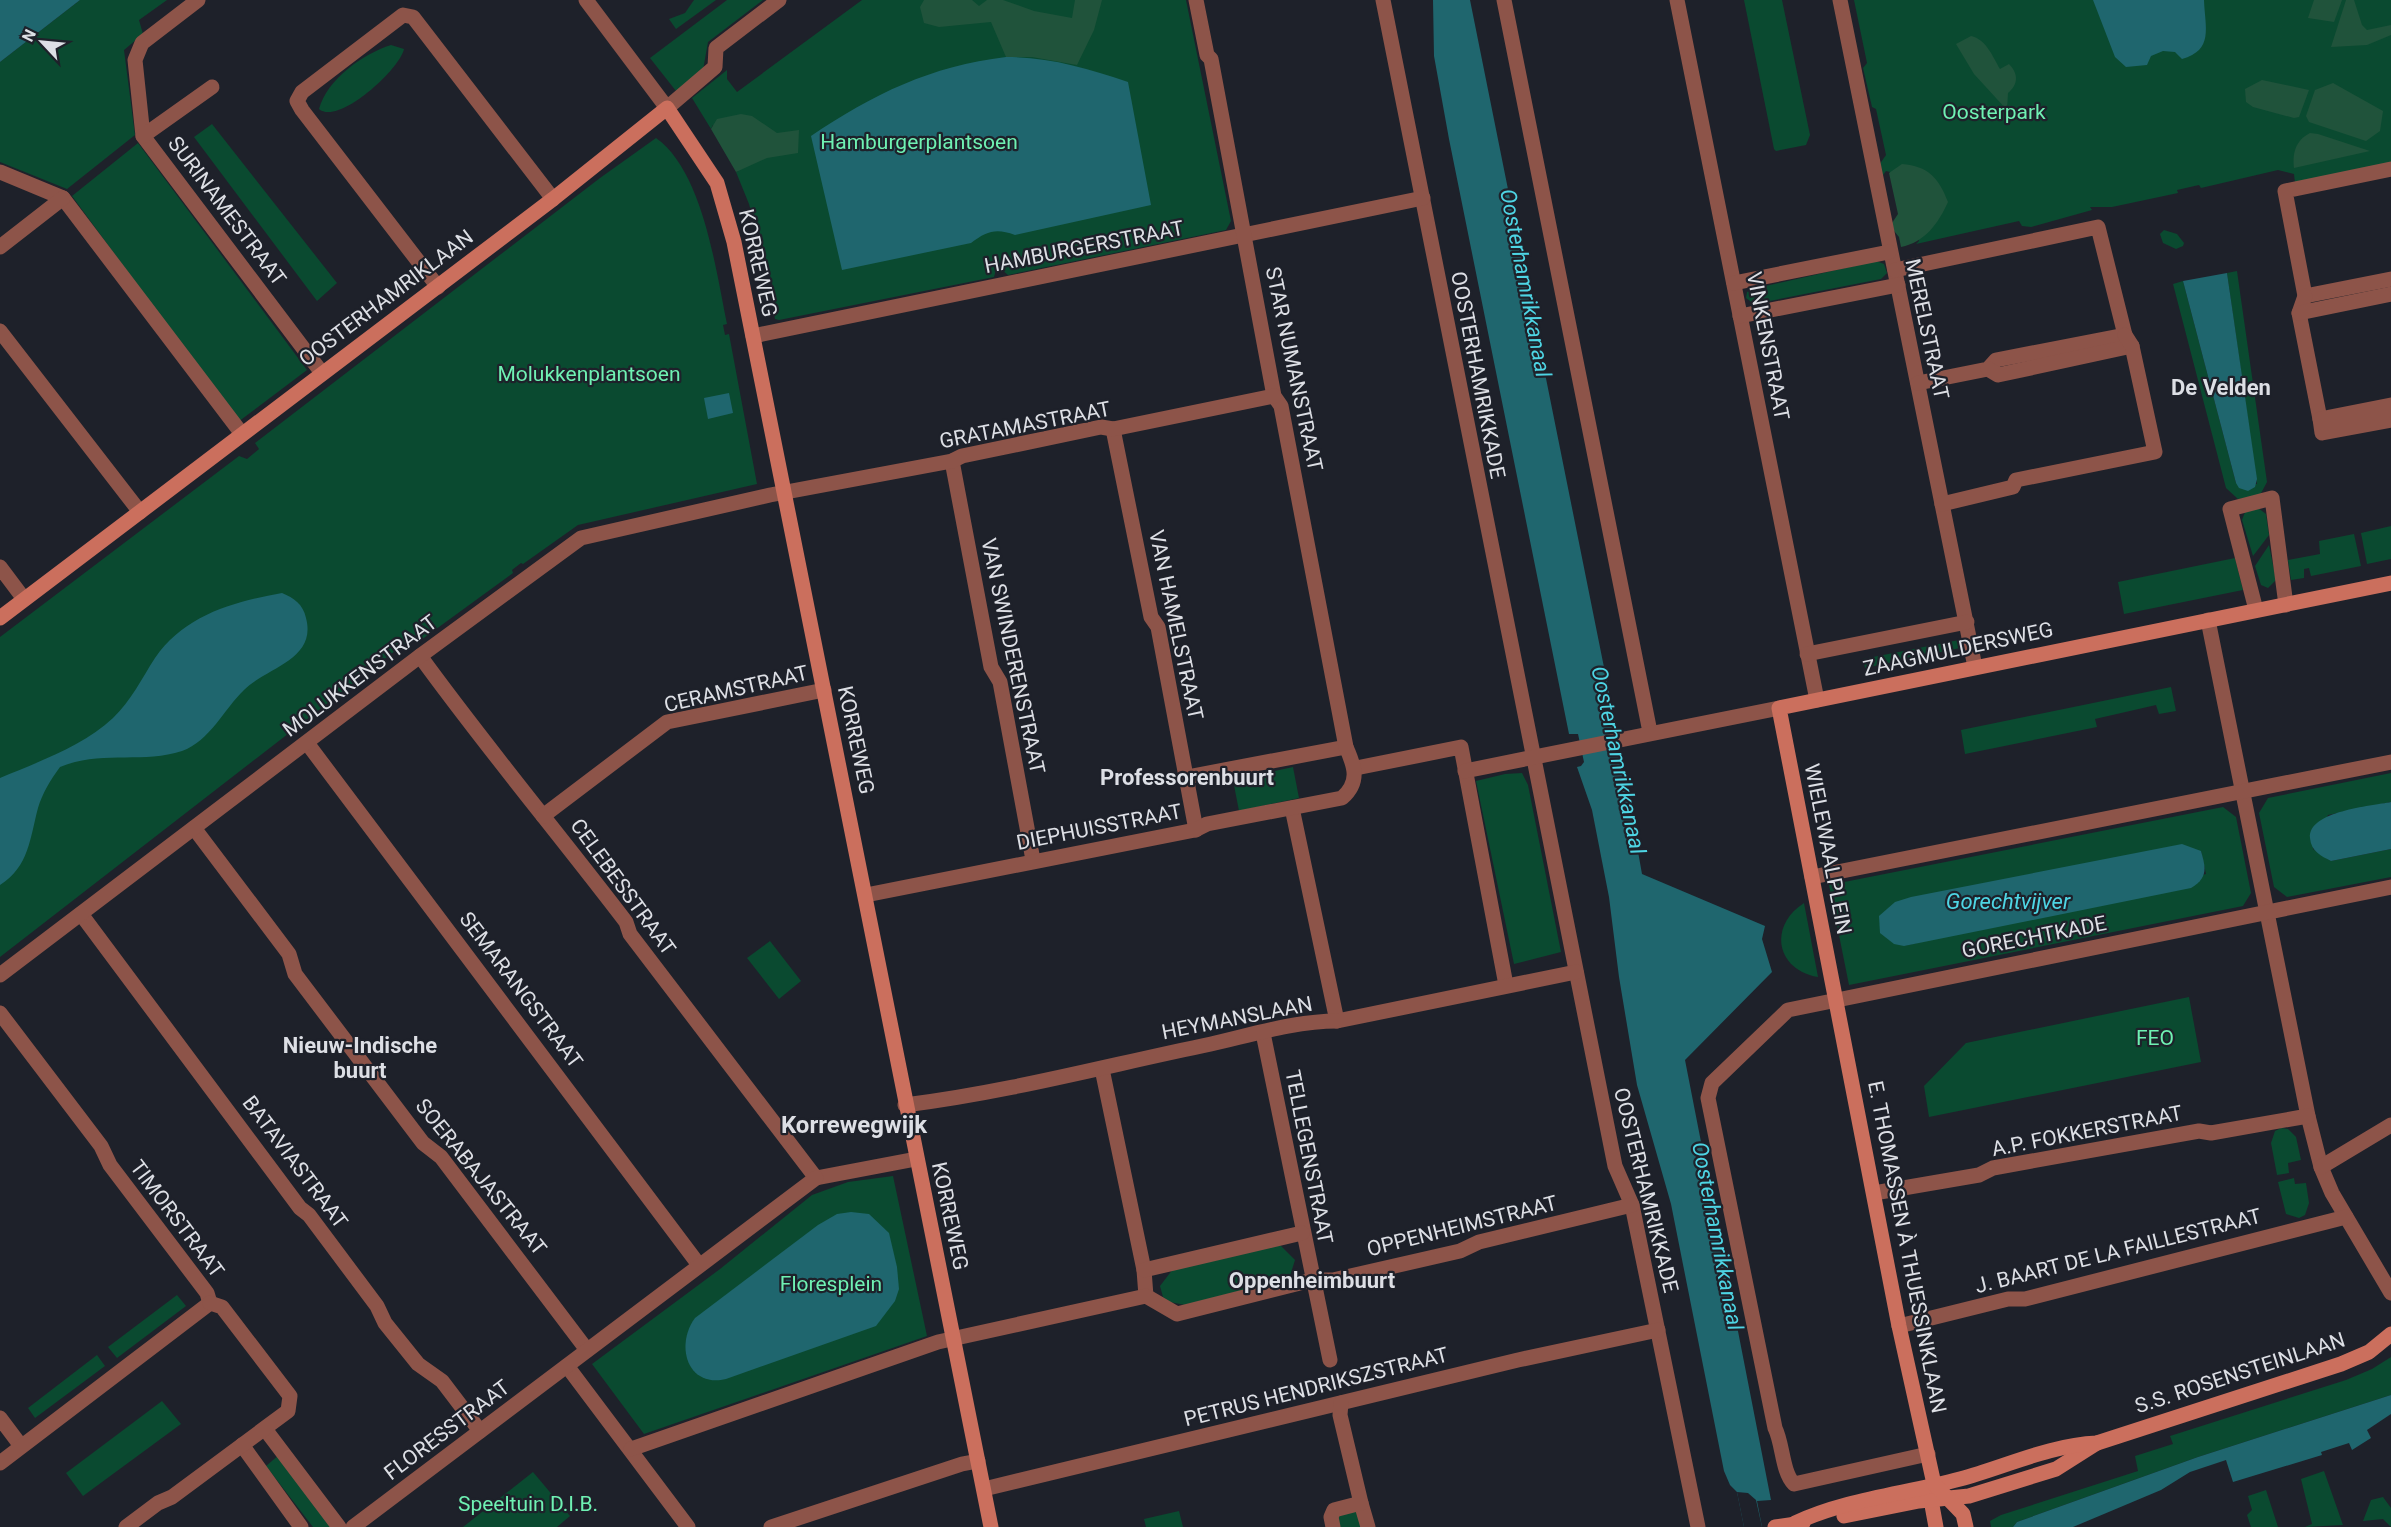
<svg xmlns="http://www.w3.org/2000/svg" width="2391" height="1527" viewBox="0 0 2391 1527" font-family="Roboto,sans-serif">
<rect width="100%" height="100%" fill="#1e212a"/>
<g fill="#0a4a30" fill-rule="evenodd">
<path d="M80,0H167L139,20L143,34L124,50L135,135L67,189L0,162V62Z"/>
<path d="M694,0H716L676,29L669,19L685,13Z"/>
<path d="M727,0H763L708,42L703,70L676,91L650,58Z"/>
<path d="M862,0H1186L1231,221L1226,230L1008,275L1001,269L996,270L994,277L779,320L775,319L769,289L773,287L759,230H756L749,204L736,172L738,171L713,125L711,129L692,98L727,70V79L737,92Z"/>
<path d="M1744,0H1782L1810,135L1806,145L1776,151L1774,149Z"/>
<path d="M1854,0H2391V163L2295,183L2294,174L2278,170L2201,188L2199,185L2177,190L2178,193L2112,207H2090L2092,210L2031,227L2022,226L2019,221L1916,244L1919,241L1890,172L1886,171L1881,178L1877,168L1886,155L1876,109L1872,107L1863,68L1867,63Z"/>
<path d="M391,45L404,49C400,69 338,126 319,109C327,79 363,54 391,45Z"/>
<path d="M212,124L337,283L317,301L194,137Z"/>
<path d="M656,138C703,171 716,271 727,324L723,325L725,335L729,334L757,484L578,525L523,564L521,563L512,570L513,573L417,643L413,638L400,647L0,957V637L239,456L247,459L259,449L255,443L600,178Z"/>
<path d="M138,143L307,370L238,422L72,196Z"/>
<path d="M2164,230L2177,234L2184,243L2183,246L2176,249L2163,243L2160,234Z"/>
<path d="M1876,261L1884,264L1887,273L1881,279L1754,304L1746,298L1747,292L1752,289Z"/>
<path d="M2237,271L2267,482L2259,497L2238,499L2226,488L2173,284L2183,281L2236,483L2257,484L2227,273Z"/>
<path d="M2258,508L2266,514L2269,535L2253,556L2242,520L2245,512Z"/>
<path d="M2391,526V559L2367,564L2361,533Z"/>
<path d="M2354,534L2361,566L2311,576L2309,568L2304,569V578L2291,580L2288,560L2320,554L2319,541Z"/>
<path d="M2269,545L2276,580L2268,588L2261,585L2255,566Z"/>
<path d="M2235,558L2243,590L2124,614L2118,582Z"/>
<path d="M1959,640L1960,648L1865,668L1863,659Z"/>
<path d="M2171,687L2176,711L2159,714L2156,705L2095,719L2097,727L1965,754L1961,730Z"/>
<path d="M1293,767L1299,798L1239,811L1233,780Z"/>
<path d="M1522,773L1528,785L1561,952L1514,964L1476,781L1505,774Z"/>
<path d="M2391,773V802L2328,815L2313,849L2331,861L2391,849V877L2287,897L2274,887L2259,813L2268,798Z"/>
<path d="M2223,807L2236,817L2251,893L2243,906L1849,985L1829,885ZM2201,851L2206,874L1904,946Z"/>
<path d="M1804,903L1818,977C1776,970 1768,926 1804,903Z"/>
<path d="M770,941L801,981L779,999L747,958Z"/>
<path d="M2189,997L2201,1062L1929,1117L1924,1086L1966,1043Z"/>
<path d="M2281,1128L2288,1129L2296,1137L2301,1160L2288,1163L2289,1173L2277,1175L2271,1143L2275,1131Z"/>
<path d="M893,1176L927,1336L644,1434L592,1364L720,1269L812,1195L848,1182Z"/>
<path d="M2294,1178L2295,1184L2306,1183L2309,1203L2305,1215L2299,1218L2286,1214L2278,1182Z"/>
<path d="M1279,1244L1295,1260L1289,1279L1185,1305L1170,1302L1163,1297L1160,1286L1173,1269Z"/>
<path d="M177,1295L186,1306L117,1358L108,1347Z"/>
<path d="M97,1355L105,1366L35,1418L28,1408Z"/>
<path d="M2391,1357V1395L2198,1457L2017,1522L2013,1527H1991L1990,1521L2001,1515L2138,1471L2135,1456L2173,1444L2170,1436L2346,1380L2372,1369Z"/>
<path d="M162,1401L181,1424L83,1496L66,1473Z"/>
<path d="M279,1455L332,1527H313L266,1466Z"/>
<path d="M2324,1471L2343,1525L2305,1527L2312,1524L2301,1479Z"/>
<path d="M533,1472L570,1516L557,1527H463Z"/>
<path d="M2266,1490L2278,1527H2251L2247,1515L2252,1510L2248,1496Z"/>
<path d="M2383,1497L2391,1508V1527L2383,1519L2363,1521L2371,1500Z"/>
<path d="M1356,1507L1365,1527H1338L1339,1511Z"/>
<path d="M1179,1511L1183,1527H1146L1144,1519Z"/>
</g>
<g fill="#20533b">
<path d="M924,0H972L979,6L987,0H1003L1034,11L1072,18L1075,0H1102L1094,30L1077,65L1032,57H1006L991,22L939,27L924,23L920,7Z"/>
<path d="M2314,0H2342L2334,22L2308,18Z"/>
<path d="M2346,0H2354L2362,25L2367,30L2391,25V35L2367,45L2331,47Z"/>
<path d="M1971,36C1986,39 1993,57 2000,69L2009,64C2019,74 2018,85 2008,93L2007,110L1974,74L1956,44Z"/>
<path d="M2262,80L2309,90L2299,117L2294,118L2253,107L2246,102L2245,89Z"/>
<path d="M2333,83L2383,111L2380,131L2366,141L2309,122L2306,116L2315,90Z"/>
<path d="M741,114L752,116L777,133L799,130L798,153L767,158L736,172L711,129L717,119Z"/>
<path d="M2310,133L2318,134L2370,151L2294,168C2292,153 2296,140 2310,133Z"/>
<path d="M1902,164C1928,166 1939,178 1948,202C1938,224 1925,242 1901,247L1899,237L1890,226L1898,214L1889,173Z"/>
</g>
<g fill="#1f666e">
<path d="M0,0H80L0,62Z"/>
<path d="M1433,0H1470L1615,722L1642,874L1765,926L1762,939L1772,972L1685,1060L1771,1500L1757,1501L1762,1527H1744L1737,1492L1730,1485L1724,1471L1671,1204L1637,1085L1619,977L1609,897L1592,810L1577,767L1581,766L1584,762L1578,734H1569L1449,139L1434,56Z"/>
<path d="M2093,0H2204C2205,28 2214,50 2182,59L2175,52L2163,51L2151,56L2147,65L2126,67L2115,57Z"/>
<path d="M1006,57C1049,57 1087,68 1128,82L1151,205L1015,235C996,228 987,231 971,243L842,270L811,136C873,94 931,66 1006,57Z"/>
<path d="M2227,273L2257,479L2255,487L2248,491L2239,488L2236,483L2183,281Z"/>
<path d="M729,393L733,413L708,419L704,398Z"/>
<path d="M282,593C294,598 303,604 306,618C317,660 267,667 244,690C224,709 210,741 182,751C142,764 100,750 60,767C51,779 42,794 38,808C30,838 29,867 0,885V778C38,762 83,746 113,718C131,701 142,678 155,658C185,615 233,602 282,593Z"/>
<path d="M2391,802V849L2331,861C2321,856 2311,851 2310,838C2308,811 2371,806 2391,802Z"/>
<path d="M2182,844L2201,851C2206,868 2208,878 2191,888L1904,946L1894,944L1880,933L1879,916L1895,902L1911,897Z"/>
<path d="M851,1212L869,1214L889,1233L897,1267L899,1289L895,1301L876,1326L726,1379C687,1388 675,1345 695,1318L818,1225L837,1214Z"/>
<path d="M2391,1395V1414L2367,1430L2371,1438L2352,1450L2349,1443L2321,1452L2322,1455L2233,1482L2226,1460L2190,1472L2161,1490L2073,1527H2013L2017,1522L2198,1457Z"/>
</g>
<path fill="#1e212a" d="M1737,1492L1748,1493L1756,1500L1762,1527H1744Z"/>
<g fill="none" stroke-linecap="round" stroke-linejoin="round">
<g stroke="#8d5449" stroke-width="15">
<path d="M198,0L142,43L135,60L143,136L322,373"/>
<path d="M586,0L667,108L715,67L716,48L779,0"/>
<path d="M1383,0L1615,1166L1632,1205L1698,1527"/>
<path d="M1504,0L1650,732"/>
<path d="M1677,0L1817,700"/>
<path d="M1840,0L1975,667"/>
<path d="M143,136L212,87"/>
<path d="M2391,169L2285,191L2305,296L2391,279"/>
<path d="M0,172L63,198L242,434"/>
<path d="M0,247L63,198"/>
<path d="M1895,270L2098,227L2125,335L1996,360L1988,369L1918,383"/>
<path d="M1734,283L1889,252"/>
<path d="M438,287L302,110L297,101L302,92L403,15L413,17L553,199"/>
<path d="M2305,296L2299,313L2320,419"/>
<path d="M2299,313L2391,294"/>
<path d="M1740,316L1898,285"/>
<path d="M0,331L140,512"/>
<path d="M753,336L1423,198"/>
<path d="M1988,369L1998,375L2132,346"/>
<path d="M2391,405L2320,419L2322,433L2391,420"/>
<path d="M1113,429L1151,617L1158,627L1196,830"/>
<path d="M952,461L991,667L1000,682L1033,860"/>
<path d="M1942,504L2013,487L2016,480L2155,452L2132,346L2125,335"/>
<path d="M0,567L24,599"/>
<path d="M2256,610L2230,509L2272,498L2286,605"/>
<path d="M2208,620L2308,1116L2321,1167L2332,1193L2391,1293"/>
<path d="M1807,654L1967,622"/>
<path d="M420,656C486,747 558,833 626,922L630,934L816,1178L916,1159"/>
<path d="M307,743L699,1265"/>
<path d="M1356,768L1461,747L1506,985"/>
<path d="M1465,771L1779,708"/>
<path d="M1187,777L1346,747"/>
<path d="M1292,808L1337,1021"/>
<path d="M543,816L667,722L824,690"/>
<path d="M194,828L289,954L295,974L423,1143L441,1157L587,1350"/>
<path d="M1812,877L2391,762"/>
<path d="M866,895L1195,830L1207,824L1342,798C1360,782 1355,767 1346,747L1281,406L1274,396L1211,59L1207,55L1196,0"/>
<path d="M81,914L300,1208L309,1215L377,1306L385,1323L418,1364L442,1381L480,1431"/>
<path d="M0,975L420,656L581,538L770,495L952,461L962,456L1101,427L1113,429L1274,396"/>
<path d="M0,1013L101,1146L110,1165L207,1293L210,1303"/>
<path d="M1263,1033L1330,1360"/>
<path d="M1102,1069L1144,1270L1146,1296"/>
<path d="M905,1105C1009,1092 1109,1065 1211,1044C1251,1035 1295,1021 1337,1021L1576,972"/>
<path d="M2321,1167L2391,1125"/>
<path d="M1874,1193L1979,1175L1993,1168L2199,1131L2211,1133L2308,1116"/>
<path d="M1144,1270L1302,1233"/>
<path d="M1899,1326L2008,1299H2025L2346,1217"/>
<path d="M567,1366L688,1527"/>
<path d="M0,1418L21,1446"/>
<path d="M265,1429L339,1527"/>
<path d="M242,1445L301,1527"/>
<path d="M631,1449L938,1342L1146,1296L1177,1314L1312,1280H1333L1460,1251L1479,1242L1632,1205"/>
<path d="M1928,1454L1794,1484C1782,1472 1783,1444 1775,1428L1708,1098L1712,1083L1788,1010L2391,887"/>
<path d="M0,1463L210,1303"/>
<path d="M984,1489L1518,1360L1658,1330"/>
<path d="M1361,1503L1368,1527"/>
<path d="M126,1527L158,1503L172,1497L288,1411L290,1396L222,1307L210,1303"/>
<path d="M353,1527L816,1178"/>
<path d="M771,1527L962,1464L978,1461"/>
<path d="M1333,1527L1331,1517L1334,1510L1361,1503L1340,1415L1341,1403"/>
</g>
<g stroke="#cb6f5d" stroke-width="15">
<path d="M0,618L553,199L667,108L717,183L734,242L991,1527"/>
<path d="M1933,1492L1931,1500L1936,1527"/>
<path d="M1844,1516L1919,1501L1969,1496L2056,1469L2097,1443"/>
<path d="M1795,1523C1846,1499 1905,1494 1960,1479C2005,1467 2050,1445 2097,1443L2341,1364L2369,1352L2391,1334"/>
<path d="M1775,1527L1803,1523"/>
<path d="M1966,1527L1963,1514L1934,1484L1899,1326L1779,708L2391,583"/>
</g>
</g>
<g text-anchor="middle" stroke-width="4.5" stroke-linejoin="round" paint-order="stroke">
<g font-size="21" fill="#6ff1b3" stroke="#1e212a">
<text x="1994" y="119">Oosterpark</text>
<text x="919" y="149">Hamburgerplantsoen</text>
<text x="589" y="381">Molukkenplantsoen</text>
<text x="2155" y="1045">FEO</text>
<text x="831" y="1291">Floresplein</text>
<text x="528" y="1511">Speeltuin D.I.B.</text>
</g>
<g font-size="21" fill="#dddfe5" stroke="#1e212a">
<text transform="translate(227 211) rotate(53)" y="7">SURINAMESTRAAT</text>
<text transform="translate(1084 247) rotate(-11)" y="7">HAMBURGERSTRAAT</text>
<text transform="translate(758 263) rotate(77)" y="7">KORREWEG</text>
<text transform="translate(386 298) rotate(-37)" y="7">OOSTERHAMRIKLAAN</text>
<text transform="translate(1927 329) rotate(78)" y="7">MERELSTRAAT</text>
<text transform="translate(1768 346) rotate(79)" y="7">VINKENSTRAAT</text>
<text transform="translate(1294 369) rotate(78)" y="7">STAR NUMANSTRAAT</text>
<text transform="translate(1478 375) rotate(79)" y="7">OOSTERHAMRIKKADE</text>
<text transform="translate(1025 425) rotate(-11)" y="7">GRATAMASTRAAT</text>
<text transform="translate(1176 625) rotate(78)" y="7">VAN HAMELSTRAAT</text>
<text transform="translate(1958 649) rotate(-12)" y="7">ZAAGMULDERSWEG</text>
<text transform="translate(1013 656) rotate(78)" y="7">VAN SWINDERENSTRAAT</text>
<text transform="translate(360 676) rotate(-37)" y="7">MOLUKKENSTRAAT</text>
<text transform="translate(736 689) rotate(-13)" y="7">CERAMSTRAAT</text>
<text transform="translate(856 740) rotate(78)" y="7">KORREWEG</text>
<text transform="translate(1099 827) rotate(-11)" y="7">DIEPHUISSTRAAT</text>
<text transform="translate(1828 849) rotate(79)" y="7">WIELEWAALPLEIN</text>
<text transform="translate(623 887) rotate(54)" y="7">CELEBESSTRAAT</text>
<text transform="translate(2034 937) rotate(-11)" y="7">GORECHTKADE</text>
<text transform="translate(521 990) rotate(53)" y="7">SEMARANGSTRAAT</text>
<text transform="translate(1237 1018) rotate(-11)" y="7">HEYMANSLAAN</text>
<text transform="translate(2087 1131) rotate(-11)" y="7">A.P. FOKKERSTRAAT</text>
<text transform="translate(1309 1157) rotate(79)" y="7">TELLEGENSTRAAT</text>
<text transform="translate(295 1162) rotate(53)" y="7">BATAVIASTRAAT</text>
<text transform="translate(481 1177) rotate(51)" y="7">SOERABAJASTRAAT</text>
<text transform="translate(1646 1190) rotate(76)" y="7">OOSTERHAMRIKKADE</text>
<text transform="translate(950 1216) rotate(78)" y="7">KORREWEG</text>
<text transform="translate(177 1219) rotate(53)" y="7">TIMORSTRAAT</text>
<text transform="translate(1462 1226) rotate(-14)" y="7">OPPENHEIMSTRAAT</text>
<text transform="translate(1907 1247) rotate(79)" y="7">E. THOMASSEN À THUESSINKLAAN</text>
<text transform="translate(2118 1251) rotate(-14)" y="7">J. BAART DE LA FAILLESTRAAT</text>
<text transform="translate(2240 1373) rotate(-18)" y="7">S.S. ROSENSTEINLAAN</text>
<text transform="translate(1316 1387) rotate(-14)" y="7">PETRUS HENDRIKSZSTRAAT</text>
<text transform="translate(447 1430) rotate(-37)" y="7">FLORESSTRAAT</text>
</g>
<g font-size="22" font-style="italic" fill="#4ed5e4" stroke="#1e212a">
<text transform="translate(1526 283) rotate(79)" y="8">Oosterhamrikkanaal</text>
<text transform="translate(1619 760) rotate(78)" y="8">Oosterhamrikkanaal</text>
<text x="2008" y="909">Gorechtvijver</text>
<text transform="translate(1718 1236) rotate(79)" y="8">Oosterhamrikkanaal</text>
</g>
<g font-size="22" font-weight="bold" fill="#dddfe5" stroke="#1e212a">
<text x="2221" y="395">De Velden</text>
<text x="1187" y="785">Professorenbuurt</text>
<text x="360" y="1053">Nieuw-Indische<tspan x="360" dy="25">buurt</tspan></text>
<text x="1312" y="1288">Oppenheimbuurt</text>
</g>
<g font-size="24" font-weight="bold" fill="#dddfe5" stroke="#1e212a">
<text x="854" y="1133">Korrewegwijk</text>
</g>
</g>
<g transform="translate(42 42) rotate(296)" stroke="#1e212a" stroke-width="4.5" paint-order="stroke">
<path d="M0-4.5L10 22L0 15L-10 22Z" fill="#dddfe5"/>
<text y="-9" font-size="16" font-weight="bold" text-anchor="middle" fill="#dddfe5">N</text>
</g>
</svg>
